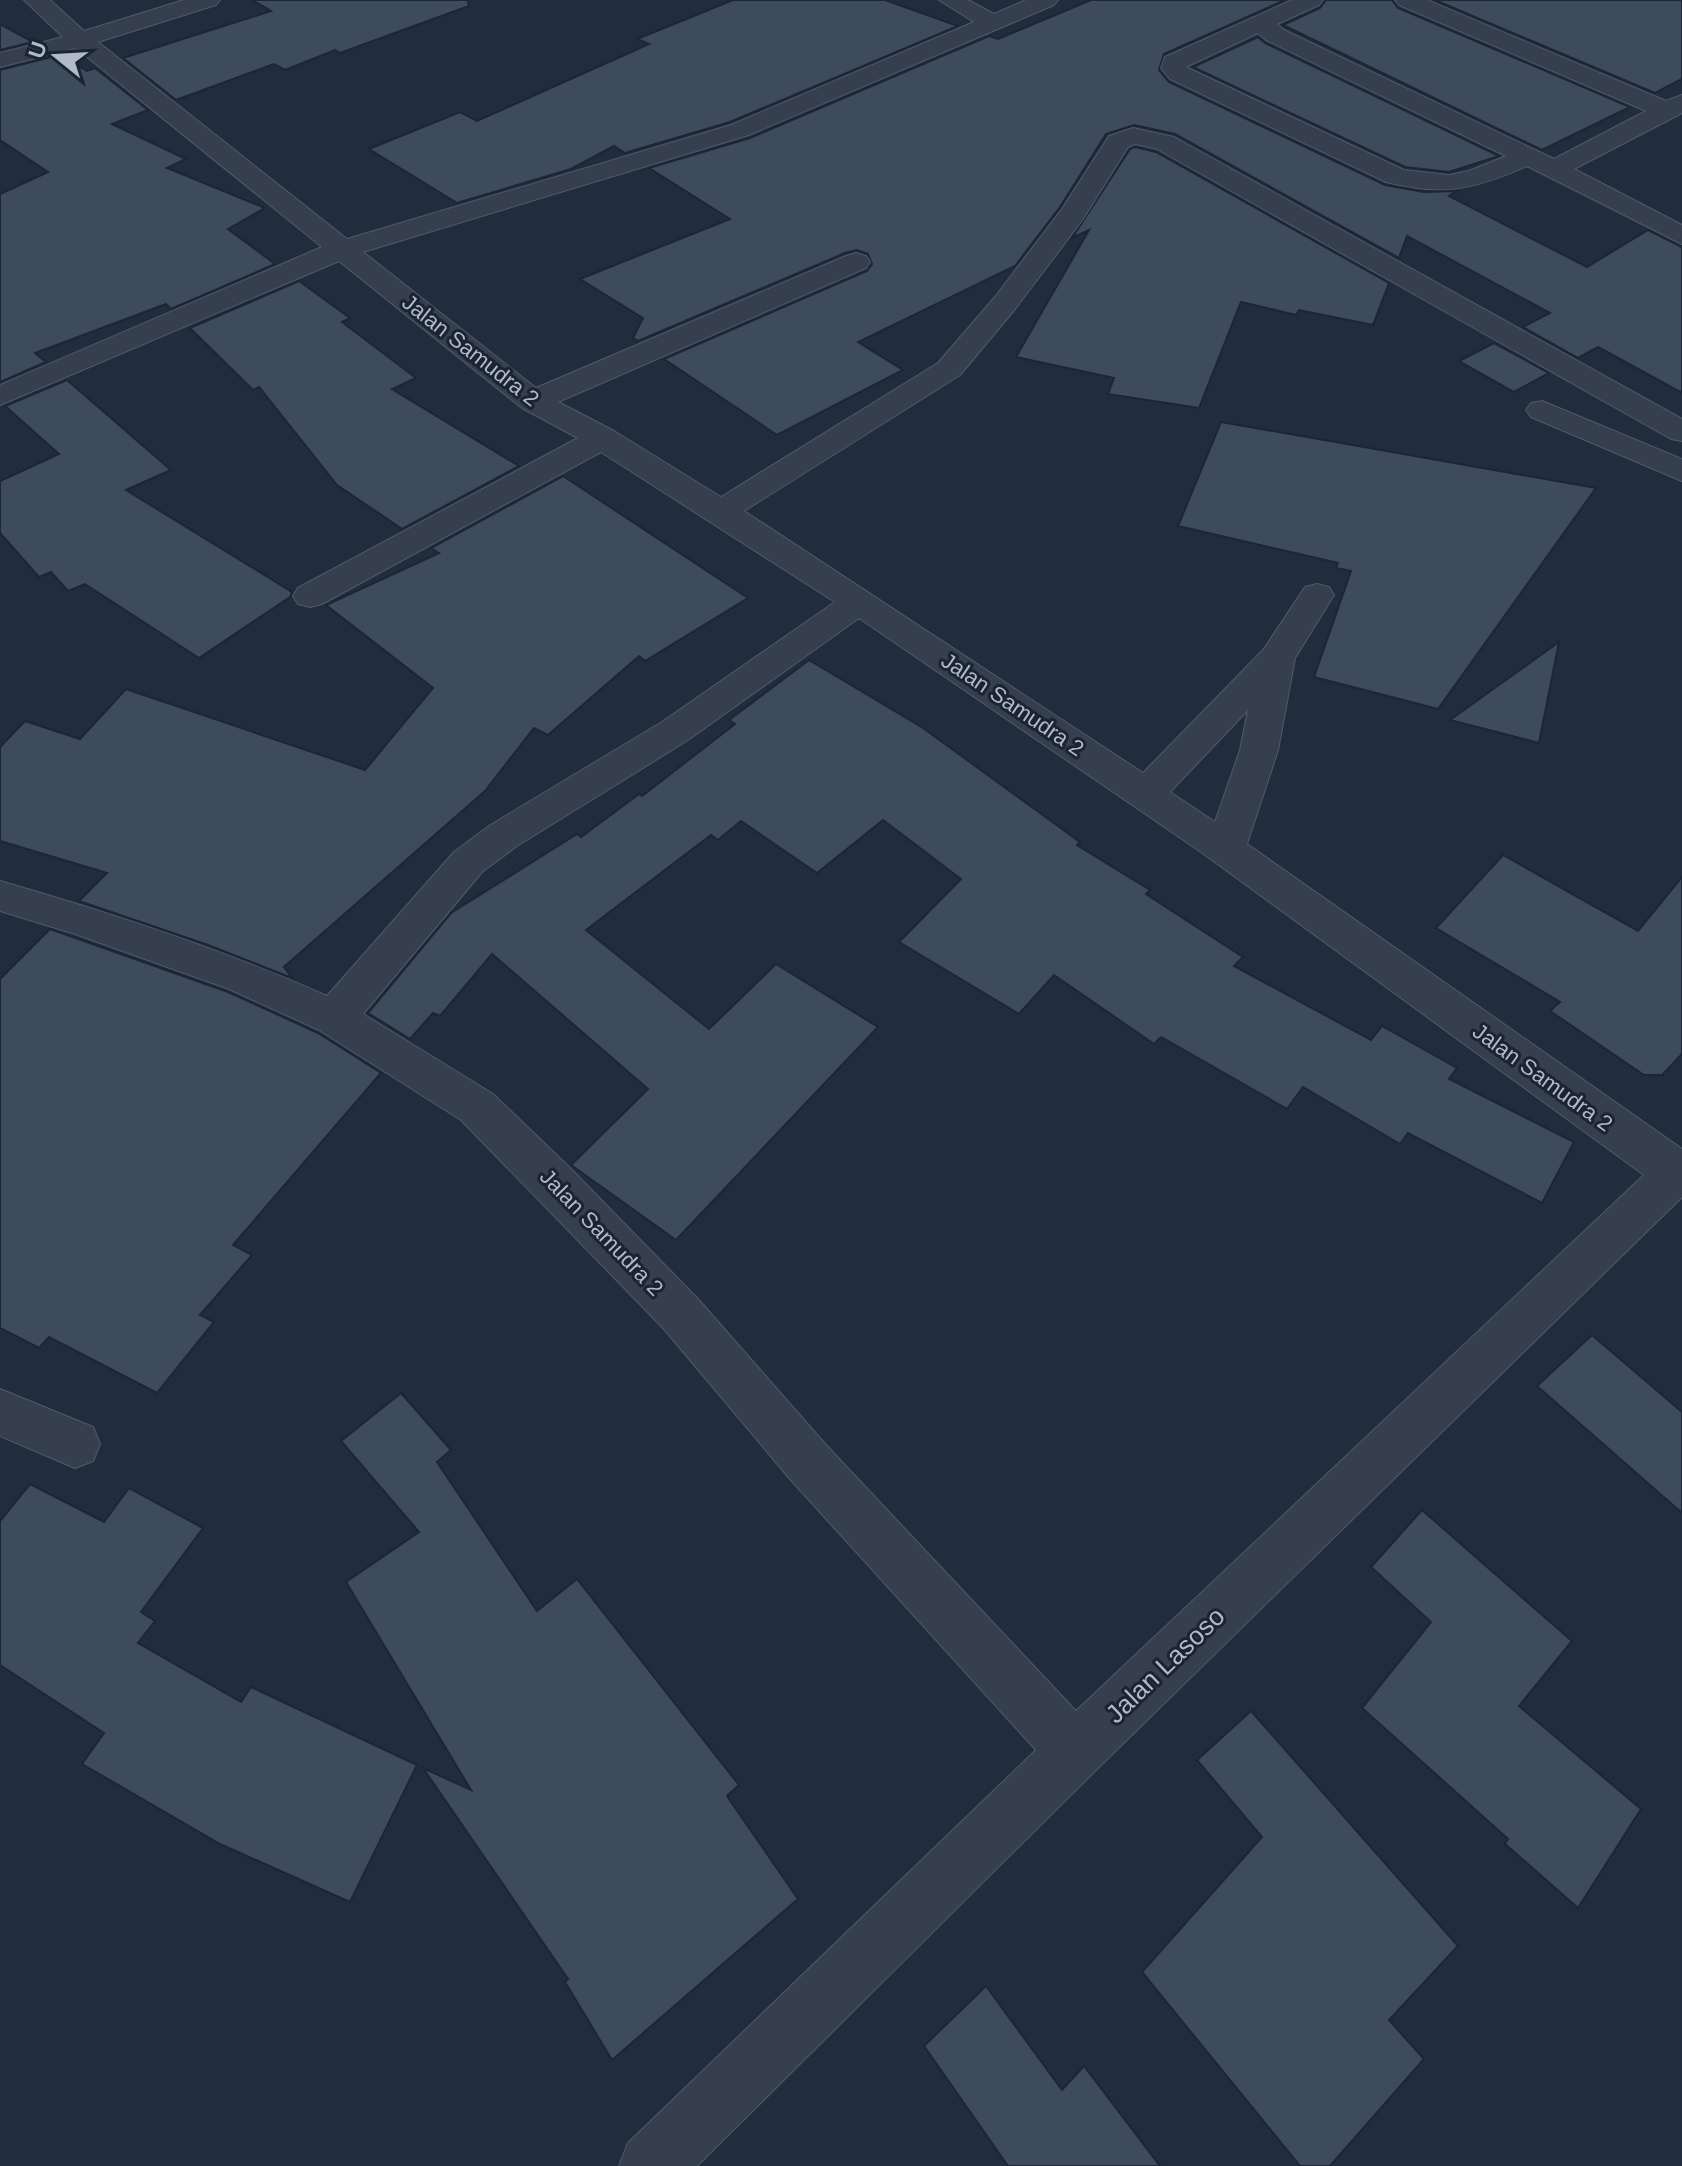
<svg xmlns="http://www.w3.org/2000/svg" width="1682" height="2166" viewBox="0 0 1682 2166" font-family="Arial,sans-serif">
<rect width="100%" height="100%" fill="#212d3d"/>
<g fill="#3d4b5d" stroke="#1d2634" stroke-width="2">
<path d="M252,0H468L469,6L340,53L335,50L285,70L274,64L176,100L123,58L271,11Z"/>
<path d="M733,0H885L958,26L730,122L625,153L614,146L571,169L457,203L369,149L460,112L477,121L649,44L637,39Z"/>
<path d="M1091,0H1285L1164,54L1159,70L1169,82L1385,185L1424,192L1457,191L1449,196L1587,267L1648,230L1682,247V393L1598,347L1578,358L1523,327L1550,313L1407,236L1399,258L1175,134L1134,125L1106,134L1060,207L1015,266L858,342L903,370L777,435L664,359L867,271L872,264L868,254L857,250L845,253L638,341L633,338L643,318L580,279L730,219L649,168L750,138L989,36L998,39Z"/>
<path d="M1326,0H1392L1398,8L1630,107L1542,150L1283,25L1320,8Z"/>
<path d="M1435,0H1682V79L1655,93Z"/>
<path d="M0,24L33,42L0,50Z"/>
<path d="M1258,37L1265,43L1499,156L1449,172L1405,167L1193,67Z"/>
<path d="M59,55L87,71L95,68L148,110L112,124L186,159L167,168L265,208L228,229L275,264L171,309L166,304L35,353L46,362L0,382V194L48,172L0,140V70Z"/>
<path d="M1135,147L1156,152L1389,283L1373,325L1299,310L1296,315L1241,302L1199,408L1108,394L1114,378L1016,357L1089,230L1072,238L1130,149Z"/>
<path d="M299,281L350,318L342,322L416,378L392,389L519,466L402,529L337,485L259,387L253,390L190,328Z"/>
<path d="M1494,343L1549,373L1514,392L1459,361Z"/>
<path d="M67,380L171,470L126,490L292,592L290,597L199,658L85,584L68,591L51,572L39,577L0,533V481L59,454L5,406Z"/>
<path d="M1221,422L1330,441L1596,488L1438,709L1314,677L1351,571L1336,568L1338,563L1178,526Z"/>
<path d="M563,476L748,598L645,661L639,656L548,735L534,728L485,791L284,967L292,978L208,945L79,901L107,873L0,841V747L25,721L80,739L126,689L365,770L433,688L326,605L439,553L431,548Z"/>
<path d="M1559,642L1539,743L1450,720Z"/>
<path d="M809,660L923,728L1080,842L1077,845L1150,890L1146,894L1243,957L1234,966L1371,1040L1382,1026L1457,1068L1449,1079L1574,1142L1542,1203L1408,1133L1400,1144L1303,1087L1287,1109L1161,1037L1154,1044L1054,975L1019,1014L899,942L961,879L883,820L817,873L741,821L718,840L711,835L586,930L709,1029L776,964L878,1027L676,1240L571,1165L648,1089L492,954L440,1016L433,1013L410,1039L368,1013L451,913L577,834L581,837L639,794L642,796L735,724L729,720Z"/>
<path d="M1503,855L1638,931L1682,877V1054L1662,1075H1644L1550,1011L1560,1002L1436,928Z"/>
<path d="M50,929L228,992L318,1033L381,1073L233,1245L252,1255L200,1315L214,1322L157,1393L49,1337L39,1348L0,1328V979Z"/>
<path d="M1592,1335L1682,1412V1513L1537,1386Z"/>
<path d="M401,1393L451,1450L437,1462L537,1611L577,1579L739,1785L727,1796L798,1899L612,2060L565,1982L568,1979L423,1768L471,1790L346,1582L419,1532L341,1441Z"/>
<path d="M30,1484L104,1522L129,1488L203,1528L141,1612L155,1621L138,1643L241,1702L251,1687L417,1765L350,1902L220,1844L82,1764L104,1733L0,1665V1521Z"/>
<path d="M1422,1510L1572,1641L1519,1706L1641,1809L1578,1908L1505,1844L1508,1839L1362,1708L1431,1622L1371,1567Z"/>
<path d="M1251,1711L1458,1946L1389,2020L1424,2059L1330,2166H1300L1142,1972L1262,1837L1197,1760Z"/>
<path d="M986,1986L1062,2090L1084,2066L1160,2166H1008L924,2046Z"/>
</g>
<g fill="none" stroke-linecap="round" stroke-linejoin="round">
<defs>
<g id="minor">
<path d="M24,0H50L84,31L184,0H220L216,5L98,42L347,239L731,125L974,22L939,0H968L994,14L1026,0H1058L1054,5L749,135L363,252L536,388L846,256L856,253L866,256L870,262L866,268L558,402L614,431L721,497L938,363L995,297L1062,209L1109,136L1133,128L1174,137L1682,419V441L1671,439L1157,149L1135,144L1128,147L1083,219L1015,309L960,375L744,511L1143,773L1264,649L1305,587L1317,584L1329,587L1334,595L1295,658L1278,750L1247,844L1682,1149V1197L1095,1771L697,2166H619L628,2143L1036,1750L790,1479L664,1329L461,1120L319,1030L229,989L75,934L0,911V881C111,913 222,949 327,996L454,852L489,826L662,722L835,602L601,452L322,604L310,607L298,604L293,596L298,588L578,438L522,408L339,261L0,405V385L322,247L76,48L0,67V53L63,37ZM859,618L1201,852L1644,1175L1076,1711L826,1445L698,1299L569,1167L493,1094L363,1014L482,872L517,846L688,740ZM1248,710L1240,750L1215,822L1170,792Z"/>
<path d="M1292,0H1323L1319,5L1277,24L1284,30L1554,159L1646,111L1399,5L1395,0H1427L1666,101L1682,95V113L1574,169L1682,225V244L1527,166C1473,190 1443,196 1386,182L1170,79L1161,68L1165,57ZM1258,33L1266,40L1506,156L1469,171L1449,175L1404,170L1186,67Z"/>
<path d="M1542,401L1682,459V481L1531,417L1526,410L1531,403Z"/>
<path d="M0,1389L93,1427L100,1444L93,1461L75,1468L0,1436Z"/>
</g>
</defs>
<use href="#minor" stroke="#515a68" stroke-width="2"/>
<use href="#minor" fill="#353f4d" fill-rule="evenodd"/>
</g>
<g text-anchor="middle" stroke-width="6" stroke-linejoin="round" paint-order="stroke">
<g font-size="22" fill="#b1bac9" stroke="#1b2432">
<text transform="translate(471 350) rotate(38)" y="8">Jalan Samudra 2</text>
<text transform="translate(1013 704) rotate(34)" y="8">Jalan Samudra 2</text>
<text transform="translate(1543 1077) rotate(36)" y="8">Jalan Samudra 2</text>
<text transform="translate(602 1232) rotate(46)" y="8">Jalan Samudra 2</text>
</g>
<g font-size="26" fill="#b1bac9" stroke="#1b2432">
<text transform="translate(1165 1665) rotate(-44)" y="9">Jalan Lasoso</text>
</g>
</g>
<g transform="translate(56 56) rotate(288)" stroke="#1b2432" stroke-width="6" paint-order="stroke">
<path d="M0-6L14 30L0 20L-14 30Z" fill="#b1bac9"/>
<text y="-12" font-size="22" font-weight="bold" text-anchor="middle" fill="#b1bac9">U</text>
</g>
</svg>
